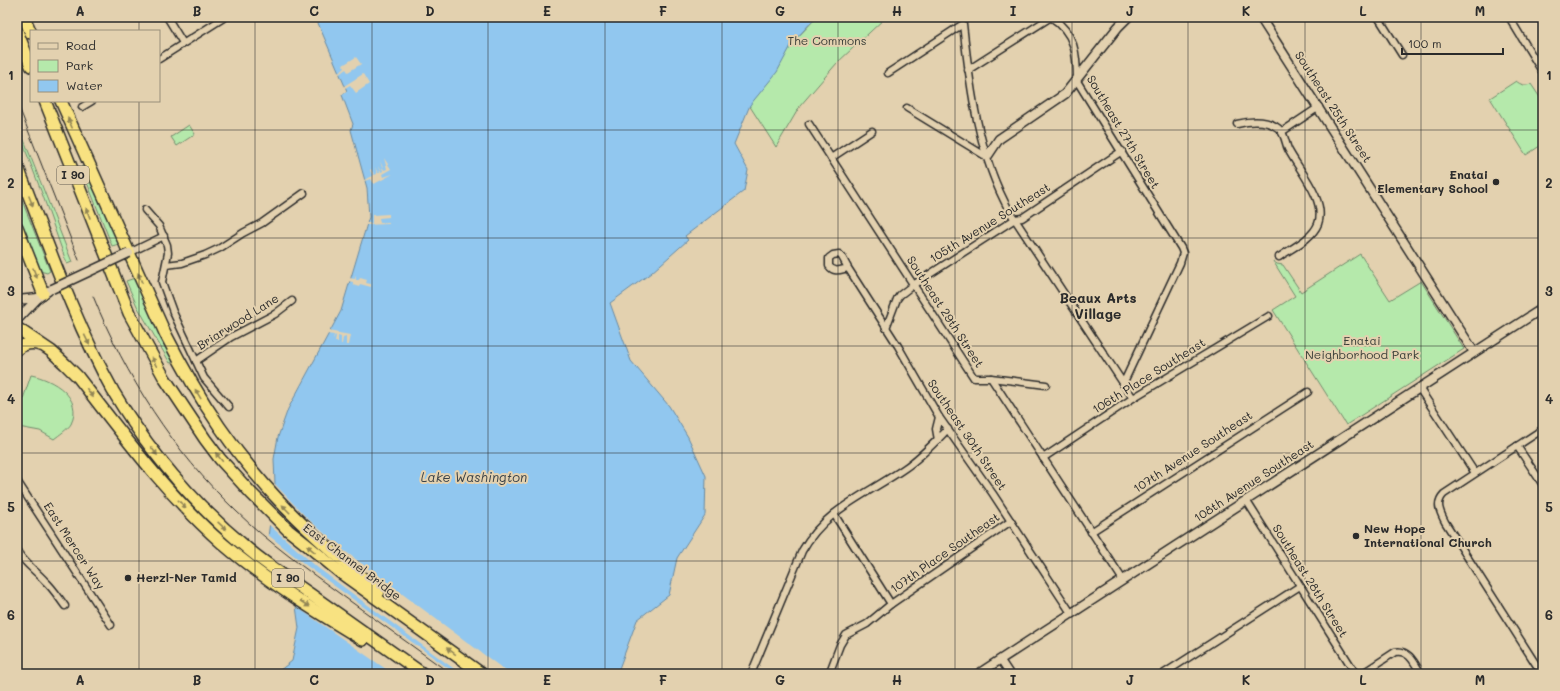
<svg xmlns="http://www.w3.org/2000/svg" width="1560" height="691" viewBox="0 0 1560 691" font-family="Mali,sans-serif">
<rect width="100%" height="100%" fill="#e3d1af"/>
<filter id="ink" filterUnits="userSpaceOnUse"><feTurbulence type="fractalNoise" baseFrequency=".025" numOctaves="2"/><feDisplacementMap in="SourceGraphic" scale="8" xChannelSelector="R" yChannelSelector="G"/><feConvolveMatrix kernelMatrix="1 2 1 2 8 2 1 2 1" color-interpolation-filters="sRGB"/></filter>
<g filter="url(#ink)">
<g fill="#b5e9ab" stroke="#708a6b">
<path d="M817,17H886L837,63L800,106L776,147L749,105L776,72L793,42Z"/>
<path d="M1516,81C1521,85 1525,86 1531,84L1543,102V144L1526,155L1490,98Z"/>
<path d="M17,122L72,262L67,264L43,196L17,128Z"/>
<path d="M189,125L195,134L177,146L171,137Z"/>
<path d="M85,165L118,240L119,244L112,246L81,167Z"/>
<path d="M17,188L50,271L47,273L40,271L17,214Z"/>
<path d="M1360,254L1390,300L1421,281L1464,349L1346,425L1273,310L1295,296L1273,261L1277,264L1283,265L1301,292Z"/>
<path d="M135,278L174,361L170,363L137,306L126,281Z"/>
<path d="M31,375C52,379 84,397 71,424C68,429 59,435 54,439L40,431L18,427L19,411Z"/>
</g>
<path fill="#91c7ef" stroke="#6889a1" d="M313,17H816L793,42L777,72L750,105L734,144L748,170L744,191L685,236L688,240L651,273L610,303L631,361L669,406L688,437L706,476L705,515L677,558L669,595L637,620L617,674H275L292,661L299,628L292,577L268,537L275,484L274,459L278,437L288,409L341,311L369,217L367,188L351,130L353,124L342,95L347,91L318,23Z"/>
<g fill="#e3d1af">
<path d="M356,57L361,64L348,72L346,69L338,75L337,74L345,68L343,65Z"/>
<path d="M363,74L369,84L356,93L350,85L345,88L344,86Z"/>
<path d="M384,158L391,169L382,174L383,177L393,174L374,184L371,179L364,181V180L373,176L370,170L371,169L374,175L377,174L375,167L378,173H380L378,166L381,172L383,171L380,161L384,170L387,169Z"/>
<path d="M389,214V217L379,218L380,223L389,222V224L365,225V223H372V215Z"/>
<path d="M356,275V280H359L360,278L367,280L366,283L371,284V287L360,284L359,287L353,285V282L348,281L349,278L355,279Z"/>
<path d="M328,331L350,335L348,345H346V337L343,338L342,344H341V337L338,336V342H335L336,336L335,335L333,340L334,335L327,334Z"/>
<path d="M273,482L306,517L342,549L510,674H461L318,568L268,524Z"/>
<path d="M267,534L307,566L456,674H393L294,605L290,578L266,538Z"/>
</g>
<g fill="none" stroke-linecap="round" stroke-linejoin="round">
<defs>
<g id="minor">
<path d="M167,17L183,43"/>
<path d="M1051,17C1075,33 1077,53 1077,81L1181,248L1183,253L1180,263L1123,384"/>
<path d="M1378,17L1402,55"/>
<path d="M1509,17L1543,73"/>
<path d="M159,59L225,17"/>
<path d="M968,70L1051,17"/>
<path d="M888,73L963,24C970,88 978,155 1010,212L1133,398"/>
<path d="M82,107L92,101"/>
<path d="M907,108L987,157"/>
<path d="M809,124L974,378H991L1123,580"/>
<path d="M1237,124C1250,121 1266,119 1278,128C1285,133 1285,142 1288,149C1298,169 1327,200 1318,224C1312,239 1292,248 1279,257"/>
<path d="M1283,131L1319,107"/>
<path d="M831,158L872,131"/>
<path d="M145,210L159,226L167,245L168,253L162,282L173,312L204,378L229,407"/>
<path d="M129,253L164,236"/>
<path d="M166,265L182,263L205,255L220,248L243,233L262,223L304,193"/>
<path d="M848,268C840,270 834,273 829,266V258L833,255L839,254L842,257L848,268L898,346L939,417L993,494L1071,613"/>
<path d="M886,328L897,299L900,295L913,285L1015,219L1022,218L1122,151"/>
<path d="M196,361L231,337L275,314L292,301"/>
<path d="M991,378L1046,385"/>
<path d="M1419,388L1475,473"/>
<path d="M1543,429L1444,494C1435,503 1440,512 1445,522L1537,666L1543,673"/>
<path d="M938,440L936,429L939,417"/>
<path d="M1517,446L1543,485"/>
<path d="M1043,458L1133,398L1269,316"/>
<path d="M17,481L111,625"/>
<path d="M1246,500L1356,674"/>
<path d="M834,514L891,604"/>
<path d="M1091,532L1308,392"/>
<path d="M17,551C24,563 36,571 45,581C53,588 59,598 65,606"/>
<path d="M1000,659L1010,674"/>
<path d="M751,674L802,551C825,509 868,494 905,468C921,457 934,443 948,429"/>
<path d="M829,674L840,645L846,635L867,624L891,604L1011,521"/>
<path d="M1163,674L1300,586"/>
<path d="M1359,674L1363,673L1395,652C1409,649 1415,664 1421,674"/>
</g>
<g id="tertiary">
<path d="M1260,17L1474,352"/>
<path d="M987,157L999,139L1065,94L1118,27L1128,17"/>
<path d="M17,300L38,298"/>
<path d="M17,320L38,298L48,291"/>
<path d="M978,674L1543,308"/>
</g>
<g id="motorway">
<path d="M24,17L31,33"/>
<path d="M17,31L31,66"/>
<path d="M45,101L129,313L165,379L205,439L220,459L251,493L288,530L307,545L341,573L482,674"/>
<path d="M61,101L165,333C199,400 235,456 288,510C316,539 348,565 379,592"/>
<path d="M17,165C47,241 73,319 113,391C148,450 195,505 248,549C267,565 289,579 310,594C348,621 385,647 423,674"/>
<path d="M17,227L43,293"/>
<path d="M17,328L51,351L65,364L78,377C123,435 168,496 223,544C266,581 315,611 363,640"/>
<path d="M17,349C24,344 32,342 40,345"/>
</g>
</defs>
<use href="#minor" stroke="#2b2b2b" stroke-width="9"/>
<use href="#tertiary" stroke="#2b2b2b" stroke-width="11"/>
<use href="#motorway" stroke="#2b2b2b" stroke-width="14"/>
<use href="#minor" stroke="#e3d1af" stroke-width="6"/>
<use href="#tertiary" stroke="#e3d1af" stroke-width="8"/>
<use href="#motorway" stroke="#f8e281" stroke-width="11"/>
<g stroke="#2b2b2b" stroke-width="1">
<path d="M17,102L79,260"/>
<path d="M93,296C126,377 173,451 236,511C269,543 306,569 343,596C379,622 415,648 451,674"/>
</g>
<defs>
<path id="tertiary-bridge" d="M52,289L129,253"/>
</defs>
<use href="#tertiary-bridge" stroke="#2b2b2b" stroke-width="11" stroke-linecap="butt"/>
<use href="#tertiary-bridge" stroke="#e3d1af" stroke-width="8"/>
</g>
<defs><path id="oneway-solid" d="M-6-.8H1V-3.2L6.5 0L1 3.2V.8H-6Z"/></defs>
<g fill="#928656">
<use href="#oneway-solid" transform="translate(70 123) rotate(-114)"/>
<use href="#oneway-solid" transform="translate(31 201) rotate(68)"/>
<use href="#oneway-solid" transform="translate(88 213) rotate(-111)"/>
<use href="#oneway-solid" transform="translate(35 273) rotate(68)"/>
<use href="#oneway-solid" transform="translate(140 278) rotate(-113)"/>
<use href="#oneway-solid" transform="translate(87 340) rotate(64)"/>
<use href="#oneway-solid" transform="translate(154 362) rotate(-120)"/>
<use href="#oneway-solid" transform="translate(90 393) rotate(53)"/>
<use href="#oneway-solid" transform="translate(198 394) rotate(-121)"/>
<use href="#oneway-solid" transform="translate(154 451) rotate(53)"/>
<use href="#oneway-solid" transform="translate(219 457) rotate(-129)"/>
<use href="#oneway-solid" transform="translate(182 504) rotate(46)"/>
<use href="#oneway-solid" transform="translate(286 509) rotate(-134)"/>
<use href="#oneway-solid" transform="translate(222 526) rotate(43)"/>
<use href="#oneway-solid" transform="translate(311 549) rotate(-140)"/>
<use href="#oneway-solid" transform="translate(305 604) rotate(33)"/>
<use href="#oneway-solid" transform="translate(451 651) rotate(-144)"/>
</g>
</g>
<path fill="none" stroke="#2b2b2b" stroke-width="1" stroke-opacity="0.55" d="M139,17V31M255,17V674M372,17V674M488,17V674M605,17V674M722,17V674M838,17V674M955,17V674M1072,17V674M1188,17V674M1305,17V674M1421,17V674M139,101V674M17,130H1543M17,238H1543M17,346H1543M17,453H1543M17,561H1543"/>
<g fill="#2b2b2b" stroke="#e3d1af" stroke-width="1.5">
<circle cx="1496" cy="182" r="4"/>
<circle cx="1356" cy="536" r="4"/>
<circle cx="128" cy="578" r="4"/>
</g>
<g text-anchor="middle" stroke-width="4" stroke-linejoin="round" paint-order="stroke">
<g fill="#e3d1af" stroke="#625d53" stroke-width="1">
<rect x="57" y="166" width="32" height="18" rx="3"/>
<rect x="272" y="569" width="32" height="18" rx="3"/>
</g>
<g font-size="11" font-weight="bold" fill="#2b2b2b">
<text x="73" y="179">I 90</text>
<text x="288" y="582">I 90</text>
</g>
<g font-size="12" fill="#393e38" stroke="#e3d1af">
<text x="827" y="45">The Commons</text>
<text x="1362" y="345">Enatai<tspan x="1362" dy="14">Neighborhood Park</tspan></text>
</g>
<g font-size="12" fill="#2b2b2b" stroke="#e3d1af">
<text transform="translate(1333 107) rotate(57)" y="4">Southeast 25th Street</text>
<text transform="translate(1123 132) rotate(59)" y="4">Southeast 27th Street</text>
<text transform="translate(990 223) rotate(-32)" y="4">105th Avenue Southeast</text>
<text transform="translate(945 312) rotate(57)" y="4">Southeast 29th Street</text>
<text transform="translate(238 322) rotate(-32)" y="4">Briarwood Lane</text>
<text transform="translate(1149 376) rotate(-32)" y="4">106th Place Southeast</text>
<text transform="translate(967 435) rotate(56)" y="4">Southeast 30th Street</text>
<text transform="translate(1193 452) rotate(-33)" y="4">107th Avenue Southeast</text>
<text transform="translate(1254 481) rotate(-33)" y="4">108th Avenue Southeast</text>
<text transform="translate(74 546) rotate(57)" y="4">East Mercer Way</text>
<text transform="translate(945 553) rotate(-35)" y="4">107th Place Southeast</text>
<text transform="translate(352 562) rotate(37)" y="4">East Channel Bridge</text>
<text transform="translate(1310 581) rotate(58)" y="4">Southeast 28th Street</text>
</g>
<g font-size="12" font-weight="bold" fill="#2b2b2b" stroke="#e3d1af" text-anchor="start">
<text x="1488" y="179" text-anchor="end">Enatai<tspan x="1488" dy="14">Elementary School</tspan></text>
<text x="1364" y="533">New Hope<tspan x="1364" dy="14">International Church</tspan></text>
<text x="136" y="582">Herzl-Ner Tamid</text>
</g>
<g font-size="13" font-style="italic" fill="#3a4248" stroke="#e3d1af">
<text x="474" y="482">Lake Washington</text>
</g>
<g font-size="14" font-weight="bold" fill="#2b2b2b" stroke="#e3d1af">
<text x="1098" y="303">Beaux Arts<tspan x="1098" dy="16">Village</tspan></text>
</g>
</g>
<rect width="1560" height="691" fill="none" stroke="#e3d1af" stroke-width="44"/>
<rect x="30" y="30" width="130" height="72" fill="#e3d1af" stroke="#998f7a"/>
<rect x="38" y="43" width="20" height="6" fill="#e3d1af" stroke="#998f7a"/>
<text x="66" y="50" font-size="12" fill="#2b2b2b">Road</text>
<rect x="38" y="60" width="20" height="12" fill="#b5e9ab" stroke="#998f7a"/>
<text x="66" y="70" font-size="12" fill="#2b2b2b">Park</text>
<rect x="38" y="80" width="20" height="12" fill="#91c7ef" stroke="#998f7a"/>
<text x="66" y="90" font-size="12" fill="#2b2b2b">Water</text>
<path d="M1402 48v6h101v-6" fill="none" stroke="#2b2b2b" stroke-width="2"/>
<text x="1408" y="48" font-size="12" fill="#2b2b2b" stroke="#e3d1af" stroke-width="3" paint-order="stroke">100 m</text>
<rect x="22" y="22" width="1516" height="647" fill="none" stroke="#2b2b2b" stroke-width="1.5"/>
<g font-size="13" text-anchor="middle" font-weight="bold" fill="#2b2b2b">
<text x="80" y="16">A</text>
<text x="197" y="16">B</text>
<text x="314" y="16">C</text>
<text x="430" y="16">D</text>
<text x="547" y="16">E</text>
<text x="663" y="16">F</text>
<text x="780" y="16">G</text>
<text x="897" y="16">H</text>
<text x="1013" y="16">I</text>
<text x="1130" y="16">J</text>
<text x="1246" y="16">K</text>
<text x="1363" y="16">L</text>
<text x="1480" y="16">M</text>
<text x="11" y="80">1</text>
<text x="1549" y="80">1</text>
<text x="11" y="188">2</text>
<text x="1549" y="188">2</text>
<text x="11" y="296">3</text>
<text x="1549" y="296">3</text>
<text x="11" y="404">4</text>
<text x="1549" y="404">4</text>
<text x="11" y="512">5</text>
<text x="1549" y="512">5</text>
<text x="11" y="620">6</text>
<text x="1549" y="620">6</text>
<text x="80" y="685">A</text>
<text x="197" y="685">B</text>
<text x="314" y="685">C</text>
<text x="430" y="685">D</text>
<text x="547" y="685">E</text>
<text x="663" y="685">F</text>
<text x="780" y="685">G</text>
<text x="897" y="685">H</text>
<text x="1013" y="685">I</text>
<text x="1130" y="685">J</text>
<text x="1246" y="685">K</text>
<text x="1363" y="685">L</text>
<text x="1480" y="685">M</text>
</g>
</svg>
